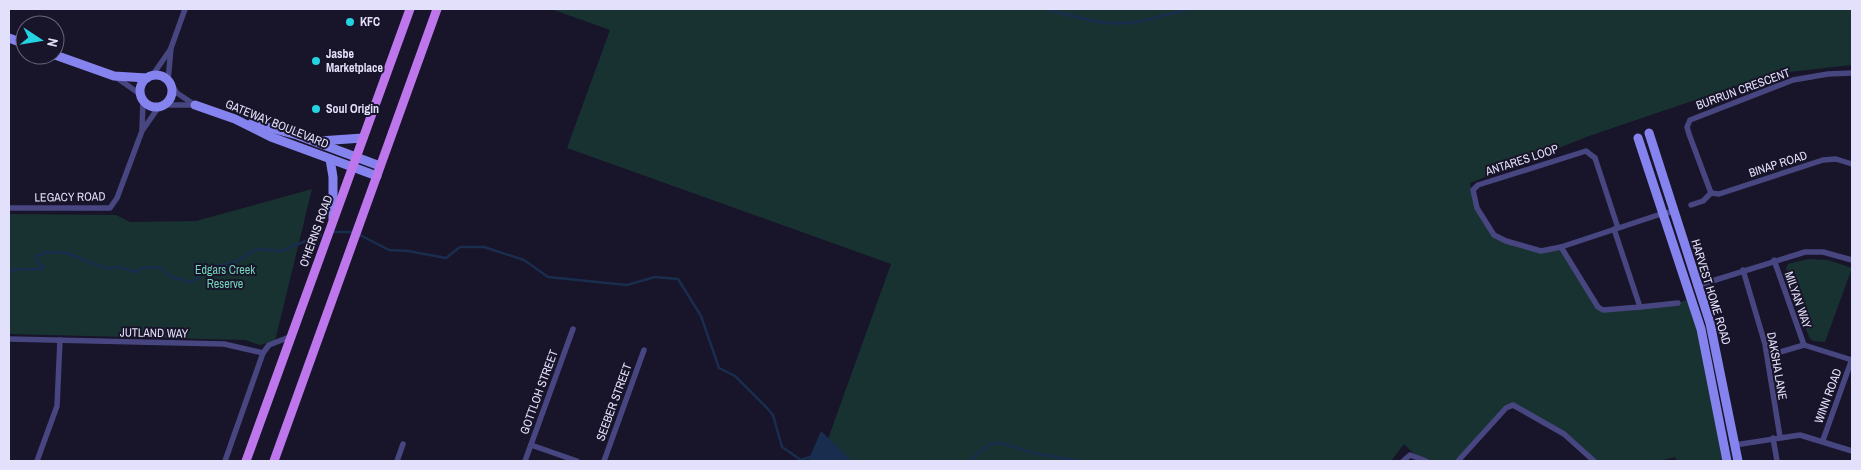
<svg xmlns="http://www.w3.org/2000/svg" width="1861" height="470" viewBox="0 0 1861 470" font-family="'Archivo Narrow',sans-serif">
<rect width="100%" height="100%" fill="#181429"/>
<g fill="#183231">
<path d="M551,9H1852V65L1772,74L1589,136L1470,183L1472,193L1494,235L1534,250L1561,247L1600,309L1678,303L1692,298L1727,461H1677L1675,457L1659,461H1594L1571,440L1510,406L1458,461C1432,461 1422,464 1404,444L1391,461H820L891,264L567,148L610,30Z"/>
<path d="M312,189L275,341L260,345L245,340L9,334V214L116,215L130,222L196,221Z"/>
<path d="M1808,259L1828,260L1852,268L1825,342L1813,341L1809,337L1786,268L1788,264Z"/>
</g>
<path fill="#192e4e" d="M821,431L852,461H808Z"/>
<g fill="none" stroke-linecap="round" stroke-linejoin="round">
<g stroke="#192e4e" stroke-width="2.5">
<path d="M1047,9C1067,15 1087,21 1108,23C1134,26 1164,15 1189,9"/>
<path d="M334,232H353"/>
<path d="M358,234L389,250L408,251L446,258L460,247H484L524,260L548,277L627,285L655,277L678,279L701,316L719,368L735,376L766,407L773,415L782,447L801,460L810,457"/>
<path d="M9,271C21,266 30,273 44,267L35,260L36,256L48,252L67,253L108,269L118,267L136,272L141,268L160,267L170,277L192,282L211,267L236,262L257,249L281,251L321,235"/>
<path d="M935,461H949"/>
<path d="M969,461L990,444L1001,443L1033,453L1079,461"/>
</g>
<g stroke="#474681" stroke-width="5.5">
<path d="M152,76L170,50"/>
<path d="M117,78L140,94"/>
<path d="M168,81L171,48L185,9"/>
<path d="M171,84L177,93L195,105"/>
<path d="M165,105H193"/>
<path d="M142,129L143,101"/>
<path d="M1711,193L1689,134L1687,127L1690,120L1793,80L1828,74L1852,73"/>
<path d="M1711,193L1719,194L1823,160L1836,159L1852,164"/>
<path d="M1691,205L1703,201L1711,193"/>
<path d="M9,208H110L117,198L142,131L158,108"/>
<path d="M1618,228L1595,158L1586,151L1478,185L1473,190L1477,208L1494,235L1506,241L1541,251L1561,247L1664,213L1674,212"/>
<path d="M1561,247L1598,307L1603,310L1640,307L1614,229"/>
<path d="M1774,260L1804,345"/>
<path d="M1743,270L1765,344L1780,437"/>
<path d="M1696,286L1805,252H1823L1852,260"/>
<path d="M1640,307L1678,303"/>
<path d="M9,339L224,344L263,353L269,345L292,336"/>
<path d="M1773,354L1804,345L1852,360"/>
<path d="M1773,438L1777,461"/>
<path d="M1823,440L1852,359"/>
<path d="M531,445L577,461"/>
<path d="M1735,445L1800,435L1852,451"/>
<path d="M37,461L57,406L60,340"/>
<path d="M225,461L263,353"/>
<path d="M397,461L403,444"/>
<path d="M525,461L573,329"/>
<path d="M604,461L644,350"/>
<path d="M1403,461L1410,455L1426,461"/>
<path d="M1458,461L1506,408L1513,405L1564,434L1594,461"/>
</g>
<g stroke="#8584ef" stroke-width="9">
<path d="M9,38L25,44"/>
<path d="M55,55L114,76L147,78"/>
<circle cx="156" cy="91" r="16"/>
<path d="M195,105L235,119L271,137L377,176"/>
<path d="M252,123L297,135L380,166"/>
<path d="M1649,133L1710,323L1738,461"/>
<path d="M1638,138L1701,329L1727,461"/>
<path d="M319,141L363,138"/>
<path d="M330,159L333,177V219"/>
</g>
<g stroke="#be76ed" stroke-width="9">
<path d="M246,461L410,9"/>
<path d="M274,461L437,9"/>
</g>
</g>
<g fill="#25d2e2" stroke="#181429" stroke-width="2">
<circle cx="350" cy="22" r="5"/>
<circle cx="316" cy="61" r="5"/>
<circle cx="316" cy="109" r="5"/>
</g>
<g text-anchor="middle" stroke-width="4" stroke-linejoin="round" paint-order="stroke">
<g font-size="12" font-weight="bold" fill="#e3e0fb" stroke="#181429" text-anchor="start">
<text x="360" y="26">KFC</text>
<text x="326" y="58">Jasbe<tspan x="326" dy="14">Marketplace</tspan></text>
<text x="326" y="113">Soul Origin</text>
</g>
<g font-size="12" fill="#e3e0fb" stroke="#181429">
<text transform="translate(1743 89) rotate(-20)" y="4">BURRUN CRESCENT</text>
<text transform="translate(277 124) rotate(22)" y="4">GATEWAY BOULEVARD</text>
<text transform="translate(1522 160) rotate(-18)" y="4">ANTARES LOOP</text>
<text transform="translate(1778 164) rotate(-18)" y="4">BINAP ROAD</text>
<text transform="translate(70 197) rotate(-1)" y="4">LEGACY ROAD</text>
<text transform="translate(316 231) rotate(-70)" y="4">O'HERNS ROAD</text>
<text transform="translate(1711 292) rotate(73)" y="4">HARVEST HOME ROAD</text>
<text transform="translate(1798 300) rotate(71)" y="4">MILYAN WAY</text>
<text transform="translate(154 333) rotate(1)" y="4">JUTLAND WAY</text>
<text transform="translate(1777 366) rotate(80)" y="4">DAKSHA LANE</text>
<text transform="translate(539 392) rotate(-70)" y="4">GOTTLOH STREET</text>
<text transform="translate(1828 396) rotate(-70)" y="4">WINN ROAD</text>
<text transform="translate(614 402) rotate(-70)" y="4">SEEBER STREET</text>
</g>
<g font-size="12" fill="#74d3ba" stroke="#181429">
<text x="225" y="274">Edgars Creek<tspan x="225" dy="14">Reserve</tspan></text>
</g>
</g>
<rect width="1861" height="470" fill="none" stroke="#e3e0fb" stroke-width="20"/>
<g transform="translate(40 40) rotate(102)"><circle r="24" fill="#181429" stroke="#69667d"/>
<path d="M0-4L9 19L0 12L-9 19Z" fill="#25d2e2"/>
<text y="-8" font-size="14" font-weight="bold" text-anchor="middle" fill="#e3e0fb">N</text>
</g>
</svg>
